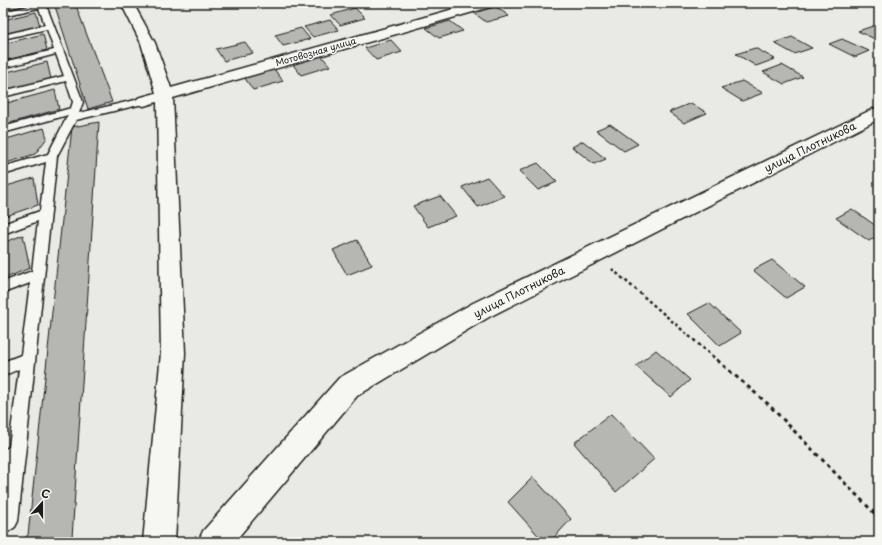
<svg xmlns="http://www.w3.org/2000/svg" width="882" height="545" viewBox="0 0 882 545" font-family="'Playpen Sans',sans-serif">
<rect width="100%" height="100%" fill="#e9e9e5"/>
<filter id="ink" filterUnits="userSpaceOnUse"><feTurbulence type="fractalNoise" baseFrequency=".025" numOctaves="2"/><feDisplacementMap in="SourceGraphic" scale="8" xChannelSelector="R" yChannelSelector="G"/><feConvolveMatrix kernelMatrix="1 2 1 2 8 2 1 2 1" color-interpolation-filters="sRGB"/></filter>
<g filter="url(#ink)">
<g fill="#b6b6b3" stroke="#1c1c1c">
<path d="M9,3H32L33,4L3,11V4Z"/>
<path d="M54,3H75L112,102L88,109Z"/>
<path d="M495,6L509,16L486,22L474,13Z"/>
<path d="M355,8L365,18L340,25L331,15Z"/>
<path d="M36,12L40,26L3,34V20Z"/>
<path d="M330,20L339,30L313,37L304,27Z"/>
<path d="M450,21L463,31L439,38L426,28Z"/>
<path d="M879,24V41L858,31Z"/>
<path d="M301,28L310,39L283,46L275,35Z"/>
<path d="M43,34L47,50L3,61V44Z"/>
<path d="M792,37L812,48L794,54L774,43Z"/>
<path d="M842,39L869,51L855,57L829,44Z"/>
<path d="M391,40L402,52L376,60L365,48Z"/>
<path d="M245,42L253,53L224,61L216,49Z"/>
<path d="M755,48L775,59L756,66L736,54Z"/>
<path d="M320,54L330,66L301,75L291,62Z"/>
<path d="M47,62L51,79L3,92V73Z"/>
<path d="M782,65L803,77L784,84L763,72Z"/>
<path d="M274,69L283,81L253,90L244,77Z"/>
<path d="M742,81L763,93L742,101L721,88Z"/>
<path d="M55,90L59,109L3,125V104Z"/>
<path d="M691,103L707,113L684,123L669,112Z"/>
<path d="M99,122L72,538L68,542H20L28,535L72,127Z"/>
<path d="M610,124L638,144L624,151L596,130Z"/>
<path d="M44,128L47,138L35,154L3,164V140Z"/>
<path d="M583,141L606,159L594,164L572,147Z"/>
<path d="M538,163L557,182L538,190L519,171Z"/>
<path d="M487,177L504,196L478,207L462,187Z"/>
<path d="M34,178L38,205L3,217V187Z"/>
<path d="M440,196L456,216L428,227L413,206Z"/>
<path d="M852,209L879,228V235L869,241L836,218Z"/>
<path d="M23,235L30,268L3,279V243Z"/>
<path d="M357,240L372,265L347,275L333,250Z"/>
<path d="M772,260L805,287L786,298L753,270Z"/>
<path d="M709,303L741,333L720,346L688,314Z"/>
<path d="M656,350L690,380L671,397L636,366Z"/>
<path d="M611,414L654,459L616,492L574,443Z"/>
<path d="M533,477L571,519L550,542H544L508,502Z"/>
</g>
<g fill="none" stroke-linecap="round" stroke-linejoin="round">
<defs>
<path id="service" d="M41,3L46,5L83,102L79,113L144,98L149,101L147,103L76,120L57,156L18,521L15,527L3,535V498L7,465L3,466V450L9,447L19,369L3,376V362L21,355L30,283L3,293V282L32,271L38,221L3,234V224L40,211L46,162L3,175V167L48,154L68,115L3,133V127L71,108L73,102L66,81L3,97V91L64,76L56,54L3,68V62L54,50L47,29L3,39V35L45,25L39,8L3,16V12Z"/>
<path id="minor" d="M121,3H133L155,43L171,88L475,3H495L494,6L173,98L185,353L175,542H143L161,353L157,102L144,106L138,104L136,101L138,98L156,93L141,43Z"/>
<path id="tertiary" d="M879,108V119L489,317L357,396L234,542H198L203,531L339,378L473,303L873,109Z"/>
</defs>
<use href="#service" stroke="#1c1c1c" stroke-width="3"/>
<use href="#minor" stroke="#1c1c1c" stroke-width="3"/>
<use href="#tertiary" stroke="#1c1c1c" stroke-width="3"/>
<path stroke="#1c1c1c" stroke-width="2.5" stroke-dasharray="3 3" stroke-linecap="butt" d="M612,269L718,361"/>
<path stroke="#1c1c1c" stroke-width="3" stroke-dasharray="4 4" stroke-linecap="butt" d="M717,360L768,404L879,518"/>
<use href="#service" fill="#f6f6f2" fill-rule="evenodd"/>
<use href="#minor" fill="#f6f6f2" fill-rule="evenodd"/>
<use href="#tertiary" fill="#f6f6f2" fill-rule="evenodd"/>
</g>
</g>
<g text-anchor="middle" stroke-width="3" stroke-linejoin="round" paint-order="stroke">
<g font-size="9" fill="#1c1c1c" stroke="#f6f6f2">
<text transform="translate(316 52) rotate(-16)" y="3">Мотовозная улица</text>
</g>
<g font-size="11" fill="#1c1c1c" stroke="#f6f6f2">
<text transform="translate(810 147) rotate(-26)" y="4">улица Плотникова</text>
<text transform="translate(519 292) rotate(-27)" y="4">улица Плотникова</text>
</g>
</g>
<rect width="882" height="545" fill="none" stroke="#f6f6f2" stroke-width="16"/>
<rect x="8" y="8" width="866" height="529" fill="none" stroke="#1c1c1c" stroke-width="1.5" filter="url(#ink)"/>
<g transform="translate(42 503) rotate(21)" stroke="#f6f6f2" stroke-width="3" paint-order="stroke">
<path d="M0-3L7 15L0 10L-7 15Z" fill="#1c1c1c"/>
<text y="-6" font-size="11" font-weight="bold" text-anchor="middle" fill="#1c1c1c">С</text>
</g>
</svg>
